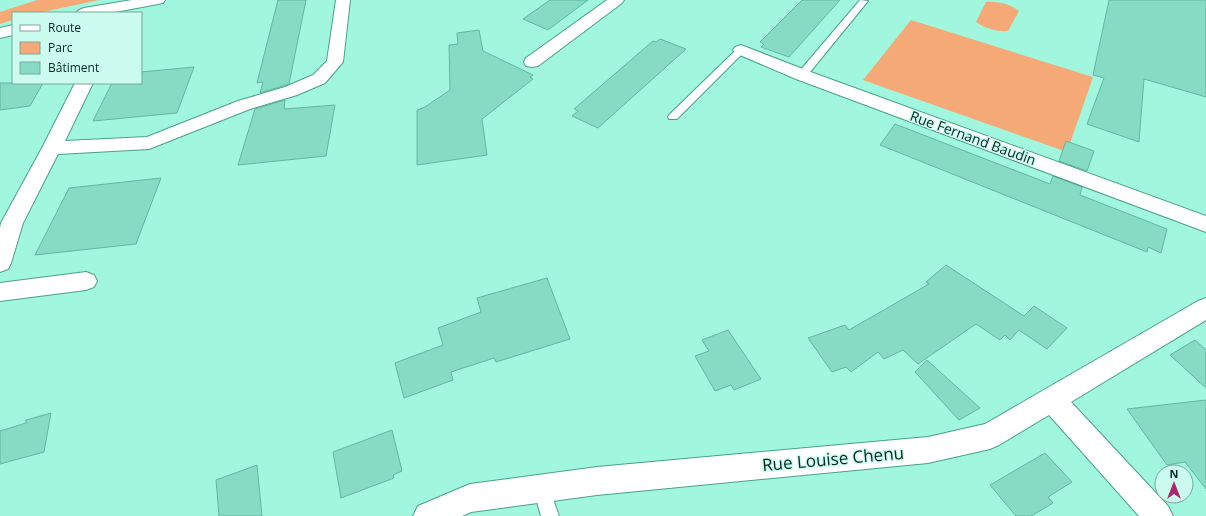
<svg xmlns="http://www.w3.org/2000/svg" width="1206" height="516" viewBox="0 0 1206 516" font-family="'Open Sans',sans-serif">
<rect width="100%" height="100%" fill="#a0f7de"/>
<g fill="#f5a976">
<path d="M37,0H99L38,13H13V20L0,24V12Z"/>
<path d="M986,2C997,1 1010,4 1019,11L1008,31C997,32 984,28 976,22Z"/>
<path d="M911,20L1093,77L1067,152L863,80Z"/>
</g>
<g fill="#85dbc3" stroke="#61b7a0">
<path d="M278,0H306L289,84L260,93L263,82L257,83Z"/>
<path d="M550,0H588L548,30L523,19Z"/>
<path d="M802,0H840L789,57L761,47L764,44L760,42Z"/>
<path d="M1109,0H1206V97L1144,79L1139,142L1087,124L1104,78L1093,75Z"/>
<path d="M479,30L483,51L533,75L530,77L533,79L482,119L487,155L417,165V110L425,107L450,90L449,45L458,44L457,33Z"/>
<path d="M660,39L686,49L598,128L572,116L578,111L574,109L653,41L656,42Z"/>
<path d="M194,67L177,113L93,121L112,83H141V72Z"/>
<path d="M0,83H43L30,106L0,110Z"/>
<path d="M285,100L284,109L335,105L326,156L238,165L255,109Z"/>
<path d="M895,124L1050,184L1053,176L1082,187L1080,195L1167,229L1161,253L1148,247L1147,252L880,145Z"/>
<path d="M1066,141L1094,151L1087,171L1059,161Z"/>
<path d="M161,178L136,244L35,255L69,188Z"/>
<path d="M946,265L1024,316L1034,306L1067,328L1047,349L1019,330L1010,340L1005,335L1000,340L976,324L918,364L903,350L884,359L878,352L851,372L846,367L832,372L808,338L845,325L849,330L929,284L926,282Z"/>
<path d="M547,278L570,339L496,362L494,358L451,372L453,380L404,398L395,363L443,345L438,328L481,312L477,298Z"/>
<path d="M728,330L761,379L734,390L731,385L715,391L695,356L709,351L702,340Z"/>
<path d="M1195,340L1206,350V388L1170,355Z"/>
<path d="M927,360L980,408L959,420L915,372Z"/>
<path d="M1206,400V489L1185,462L1167,465L1127,409Z"/>
<path d="M51,413L44,452L0,464V431L26,423V420Z"/>
<path d="M392,430L402,471L393,475L394,478L341,498L333,452Z"/>
<path d="M1045,453L1072,482L1048,497L1053,503L1031,516H1016L990,485Z"/>
<path d="M257,465L262,516H219L216,480Z"/>
</g>
<g fill="none" stroke-linecap="round" stroke-linejoin="round">
<defs>
<g id="service">
<path d="M860,0L868,1L806,77H798L797,75L798,73Z"/>
<path d="M741,47L744,48L746,50L677,119H669L668,117L669,115L738,48Z"/>
<path d="M541,480L547,482L559,516H541L533,488L535,482Z"/>
</g>
<g id="minor">
<path d="M132,0H165L163,3L158,4L110,13H76L79,10L84,8Z"/>
<path d="M336,0H350L343,62L325,83L297,95L250,109L149,149L58,154L23,223L11,263L8,269L0,272V228L1,223L42,148L75,83H93L65,141L147,137L238,101L285,87L313,75L327,61Z"/>
<path d="M607,0H624L622,3L538,66L532,67L526,66L524,62L526,58Z"/>
<path d="M13,25V35L0,38V28Z"/>
<path d="M741,45L808,71L1206,216V232L796,79L735,53L733,50L735,47Z"/>
<path d="M86,272L94,275L97,281L94,287L86,290L0,301V283Z"/>
<path d="M1206,298V320L1071,402L1168,506L1173,516H1139L1049,415L999,445L990,449L928,463L597,495L471,512L462,516H413L418,506L470,484L597,467L928,437L985,424L1198,301Z"/>
</g>
</defs>
<use href="#service" stroke="#4aa18b" stroke-width="2"/>
<use href="#minor" stroke="#4aa18b" stroke-width="2"/>
<use href="#service" fill="#fff" fill-rule="evenodd"/>
<use href="#minor" fill="#fff" fill-rule="evenodd"/>
</g>
<g text-anchor="middle" stroke-width="3" stroke-linejoin="round" paint-order="stroke">
<g font-size="14" fill="#042b22" stroke="#cbfced">
<text transform="translate(973 138) rotate(20)" y="5">Rue Fernand Baudin</text>
</g>
<g font-size="17" fill="#042b22" stroke="#cbfced">
<text transform="translate(833 459) rotate(-5)" y="6">Rue Louise Chenu</text>
</g>
</g>
<rect x="12" y="12" width="130" height="72" fill="#cbfced" stroke="#7ba89c"/>
<rect x="20" y="25" width="20" height="6" fill="#ffffff" stroke="#7ba89c"/>
<text x="48" y="32" font-size="12" fill="#042b22">Route</text>
<rect x="20" y="42" width="20" height="12" fill="#f5a976" stroke="#7ba89c"/>
<text x="48" y="52" font-size="12" fill="#042b22">Parc</text>
<rect x="20" y="62" width="20" height="12" fill="#85dbc3" stroke="#7ba89c"/>
<text x="48" y="72" font-size="12" fill="#042b22">Bâtiment</text>
<g transform="translate(1174 484)"><circle r="19" fill="#cbfced" stroke="#7ba89c"/>
<path d="M0-3L7 15L0 10L-7 15Z" fill="#ac266c"/>
<text y="-6" font-size="11" font-weight="bold" text-anchor="middle" fill="#042b22">N</text>
</g>
</svg>
